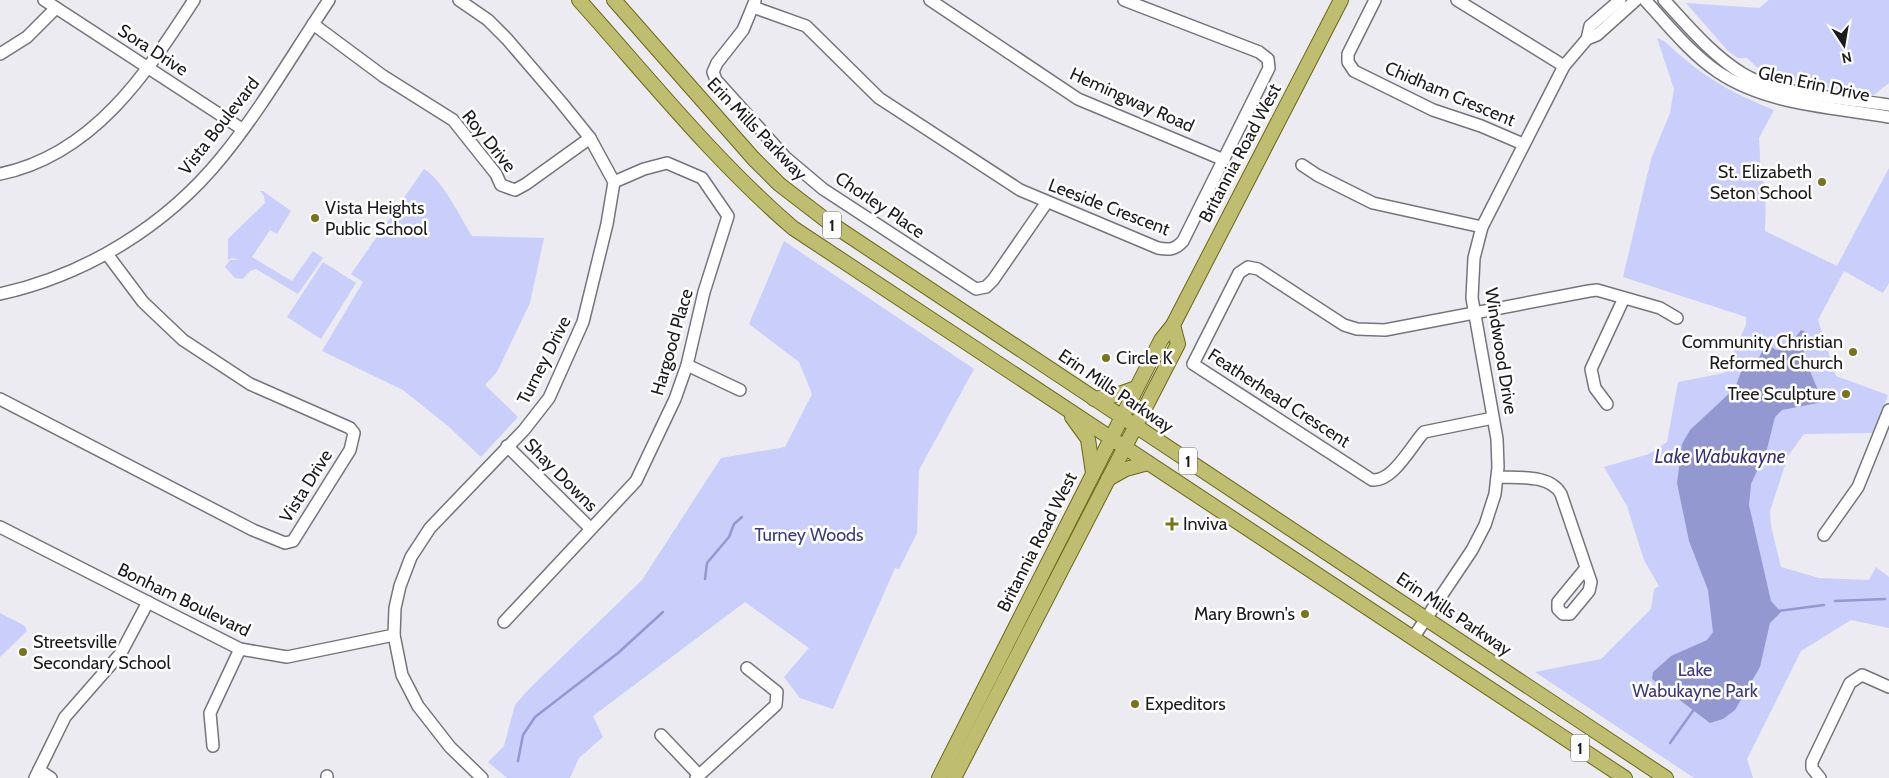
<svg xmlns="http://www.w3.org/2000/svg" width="1889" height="778" viewBox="0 0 1889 778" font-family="Cabin,sans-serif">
<rect width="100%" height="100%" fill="#ebebf1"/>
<g fill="#cacefa">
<path d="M1769,0H1889V83L1874,95L1796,82L1762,72L1747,58H1738L1728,51L1686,3L1759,8Z"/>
<path d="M1657,38L1664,41C1702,76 1727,91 1774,110L1759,138L1761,175L1766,190L1765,231L1837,266L1889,168V283L1883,293L1844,271L1818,320L1836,376L1888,395L1873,433L1804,434L1788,456L1770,511L1771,526L1781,567L1819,578L1869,580L1876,567L1889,577V628L1851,620L1801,651L1747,759L1753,778H1694L1535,672L1601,659L1651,609L1654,589L1659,586L1644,560L1627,506L1604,467L1649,454L1667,442L1678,382L1724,373L1746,325V317L1623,277L1651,159L1670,113L1674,89Z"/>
<path d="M424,169C443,180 460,217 472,236L544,238L530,303L497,372L485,385L518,417L481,457L448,426L403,390L322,351L363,282L351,274Z"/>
<path d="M260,191H263L291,211L277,234L270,230L252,257L292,281L313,251L323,258L298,294L256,269L250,271L243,279L235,278L225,267L230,260H239L232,258L228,260V239L265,203L264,196Z"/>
<path d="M784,241L974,369L919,470L917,533L899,569L895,568L833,709L800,698L784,677L809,648L745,602L593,716L603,737L579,758L570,778H507L488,762L504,746L515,705L530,688L642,580L721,458L785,447L812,394L799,362L749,324Z"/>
<path d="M323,262L356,283L321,339L287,317Z"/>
<path d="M0,613L25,626L27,631L0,657Z"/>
</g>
<path fill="#9498d0" d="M1801,330L1808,333L1804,347V357L1823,402L1782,410L1775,417L1767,449L1751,484L1749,505L1771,601L1781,612L1770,623L1760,667L1735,710L1723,719L1710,723L1652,679L1653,672L1671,656L1707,640L1713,632L1708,590L1689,541L1677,483L1682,444L1690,430L1735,388L1741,372L1759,358L1766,343L1776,350L1788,348Z"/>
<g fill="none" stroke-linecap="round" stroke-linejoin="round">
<g stroke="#9498d0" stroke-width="2.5">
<path d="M705,579L707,563L729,537L734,524L742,517"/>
<path d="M1835,601L1885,599"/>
<path d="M1778,611L1824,605"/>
<path d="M1670,743L1695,708"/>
<path d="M518,761L523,735L535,717L618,653L663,612"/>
</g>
<defs>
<g id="minor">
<path d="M44,0L242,129"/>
<path d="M459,0L488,20L507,39L561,102L590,138L614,182L607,224L583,322L549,398L524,430L430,528L411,557L400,586L395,608L394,635L402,675L418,706L450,747L482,778"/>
<path d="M930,0L1078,99L1224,160"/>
<path d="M1375,0L1348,54V62L1354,71L1433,110L1481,126L1523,144"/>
<path d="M1457,0L1564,66"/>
<path d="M1645,0C1668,25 1690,53 1718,72C1767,105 1832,107 1889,117"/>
<path d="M1664,0C1688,26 1712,55 1743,74C1776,94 1849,99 1889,105"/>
<path d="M755,1L743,30L717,63L713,72L716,80L785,157L823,189L976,289L986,287L993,280L1047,202"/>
<path d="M753,7L806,26L879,98L1020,190L1158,248C1169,250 1175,250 1183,241L1269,68L1268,59L1259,52L1124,0"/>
<path d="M313,24L383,76L453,120L496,174L501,185L515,190L526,184L590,138"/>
<path d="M1587,39L1590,26L1620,0"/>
<path d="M0,54L27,37L56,8"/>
<path d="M1302,165L1317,175L1373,203L1482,227"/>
<path d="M0,174C93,155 146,74 194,0"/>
<path d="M0,294C86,275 166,226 222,157C262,108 294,52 329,0"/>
<path d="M687,365L740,390"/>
<path d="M0,399L253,530L285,543L293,541L350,450L354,433L350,428L250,384L183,340L143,302L107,254"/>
<path d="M1607,404L1595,388L1591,369L1624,298"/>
<path d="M1493,418L1424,432C1411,446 1393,482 1372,480L1193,364L1239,273L1248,267L1258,269L1344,325L1357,329L1385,330L1589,291L1597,290L1660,308L1677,318"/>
<path d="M507,446L590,528"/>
<path d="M1498,477C1518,478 1550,474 1561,494L1591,582L1589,591L1570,614H1563L1558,609V602L1586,568"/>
<path d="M0,527L240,649L287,657L394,635"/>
<path d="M1824,535L1858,487L1889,410"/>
<path d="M504,622L636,481L675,399L687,365L704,292L728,216L702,178L667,163L644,169L614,182"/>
<path d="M1413,638L1472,550L1485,525L1495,494L1498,467L1497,439L1472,298L1474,258L1482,227L1564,66L1587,39L1597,35L1636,0"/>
<path d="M661,735L699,775"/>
<path d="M213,746L210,713L240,649"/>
<path d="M39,770L51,778"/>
<path d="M35,778L65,717L121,653L148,602"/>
<path d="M327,778V776"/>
<path d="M696,778L776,705L777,692L747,668"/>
<path d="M1820,778L1812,768V762L1850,683L1862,675L1889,687"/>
</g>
<g id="major">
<path d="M579,0C648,77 714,160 793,228L1625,778"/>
<path d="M614,0L753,158L779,184L827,221L1666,778"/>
<path d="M1094,399L1116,395L1136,388"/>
<path d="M1072,417L1088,439L1093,473"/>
<path d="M1108,479L1126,469L1148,463"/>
<path d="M939,778L1161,340L1173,325L1341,0"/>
<path d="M954,778L1178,344L1173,325"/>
</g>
</defs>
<use href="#minor" stroke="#74757a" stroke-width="14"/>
<use href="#major" stroke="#6b6814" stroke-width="16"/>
<use href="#minor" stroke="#fff" stroke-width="11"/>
<use href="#major" stroke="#bfbd6f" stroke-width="14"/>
</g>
<g fill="#78751a" stroke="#fff" stroke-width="2">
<circle cx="1822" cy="182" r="5"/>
<circle cx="315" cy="218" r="5"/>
<circle cx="1853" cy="352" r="5"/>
<circle cx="1106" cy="358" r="5"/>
<circle cx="1846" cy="394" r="5"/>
<path d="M1169.5 516.5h5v5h5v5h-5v5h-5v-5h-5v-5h5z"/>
<circle cx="1305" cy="614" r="5"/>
<circle cx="23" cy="652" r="5"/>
<circle cx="1135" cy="704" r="5"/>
</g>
<g text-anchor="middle" stroke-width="5" stroke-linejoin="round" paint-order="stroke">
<g fill="#fff" stroke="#606062" stroke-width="1">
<rect x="823" y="211.5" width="18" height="27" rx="4"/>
<rect x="1179" y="447.5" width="18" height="27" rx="4"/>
<rect x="1571" y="734.5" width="18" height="27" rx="4"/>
</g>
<g font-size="16" font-weight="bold" fill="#1c1c1e">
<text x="832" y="231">1</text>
<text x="1188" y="467">1</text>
<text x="1580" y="754">1</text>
</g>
<g font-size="18" fill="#1c1c1e" stroke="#fff">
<text transform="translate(153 50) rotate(33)" y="6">Sora Drive</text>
<text transform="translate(1814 84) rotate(12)" y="6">Glen Erin Drive</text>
<text transform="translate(1450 94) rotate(23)" y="6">Chidham Crescent</text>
<text transform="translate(1132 100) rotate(24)" y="6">Hemingway Road</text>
<text transform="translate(219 126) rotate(-52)" y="6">Vista Boulevard</text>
<text transform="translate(757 129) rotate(46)" y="6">Erin Mills Parkway</text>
<text transform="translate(489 141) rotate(51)" y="6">Roy Drive</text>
<text transform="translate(1240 153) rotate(-62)" y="6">Britannia Road West</text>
<text transform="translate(880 205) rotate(34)" y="6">Chorley Place</text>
<text transform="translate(1109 207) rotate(21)" y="6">Leeside Crescent</text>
<text transform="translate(672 342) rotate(-74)" y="6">Hargood Place</text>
<text transform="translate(1501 351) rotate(81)" y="6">Windwood Drive</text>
<text transform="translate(544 360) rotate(-63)" y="6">Turney Drive</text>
<text transform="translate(1116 391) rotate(34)" y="6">Erin Mills Parkway</text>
<text transform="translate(1279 398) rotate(33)" y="6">Featherhead Crescent</text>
<text transform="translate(561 475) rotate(45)" y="6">Shay Downs</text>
<text transform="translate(306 486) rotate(-58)" y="6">Vista Drive</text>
<text transform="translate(1037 542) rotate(-63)" y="6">Britannia Road West</text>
<text transform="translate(184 600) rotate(26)" y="6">Bonham Boulevard</text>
<text transform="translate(1454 614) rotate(34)" y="6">Erin Mills Parkway</text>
</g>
<g font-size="18" fill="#1c1c1e" stroke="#fff" text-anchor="start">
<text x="1812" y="178" text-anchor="end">St. Elizabeth<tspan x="1812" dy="21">Seton School</tspan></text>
<text x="325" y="214">Vista Heights<tspan x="325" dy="21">Public School</tspan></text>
<text x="1843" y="348" text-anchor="end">Community Christian<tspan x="1843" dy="21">Reformed Church</tspan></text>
<text x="1116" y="364">Circle K</text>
<text x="1836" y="400" text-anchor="end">Tree Sculpture</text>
<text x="1183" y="530">Inviva</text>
<text x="1295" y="620" text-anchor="end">Mary Brown's</text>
<text x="33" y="648">Streetsville<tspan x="33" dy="21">Secondary School</tspan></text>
<text x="1145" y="710">Expeditors</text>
</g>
<g font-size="18" fill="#3b397e" stroke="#fff">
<text x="809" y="541">Turney Woods</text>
<text x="1695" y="676">Lake<tspan x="1695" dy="21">Wabukayne Park</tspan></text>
</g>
<g font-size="19" font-style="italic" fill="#353277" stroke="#fff">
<text x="1720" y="463">Lake Wabukayne</text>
</g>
</g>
<g transform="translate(1844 45) rotate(168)" stroke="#ffffff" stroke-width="4" paint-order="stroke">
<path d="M0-4L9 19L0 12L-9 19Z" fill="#1c1c1e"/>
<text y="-8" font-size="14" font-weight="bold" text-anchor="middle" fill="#1c1c1e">N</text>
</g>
</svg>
